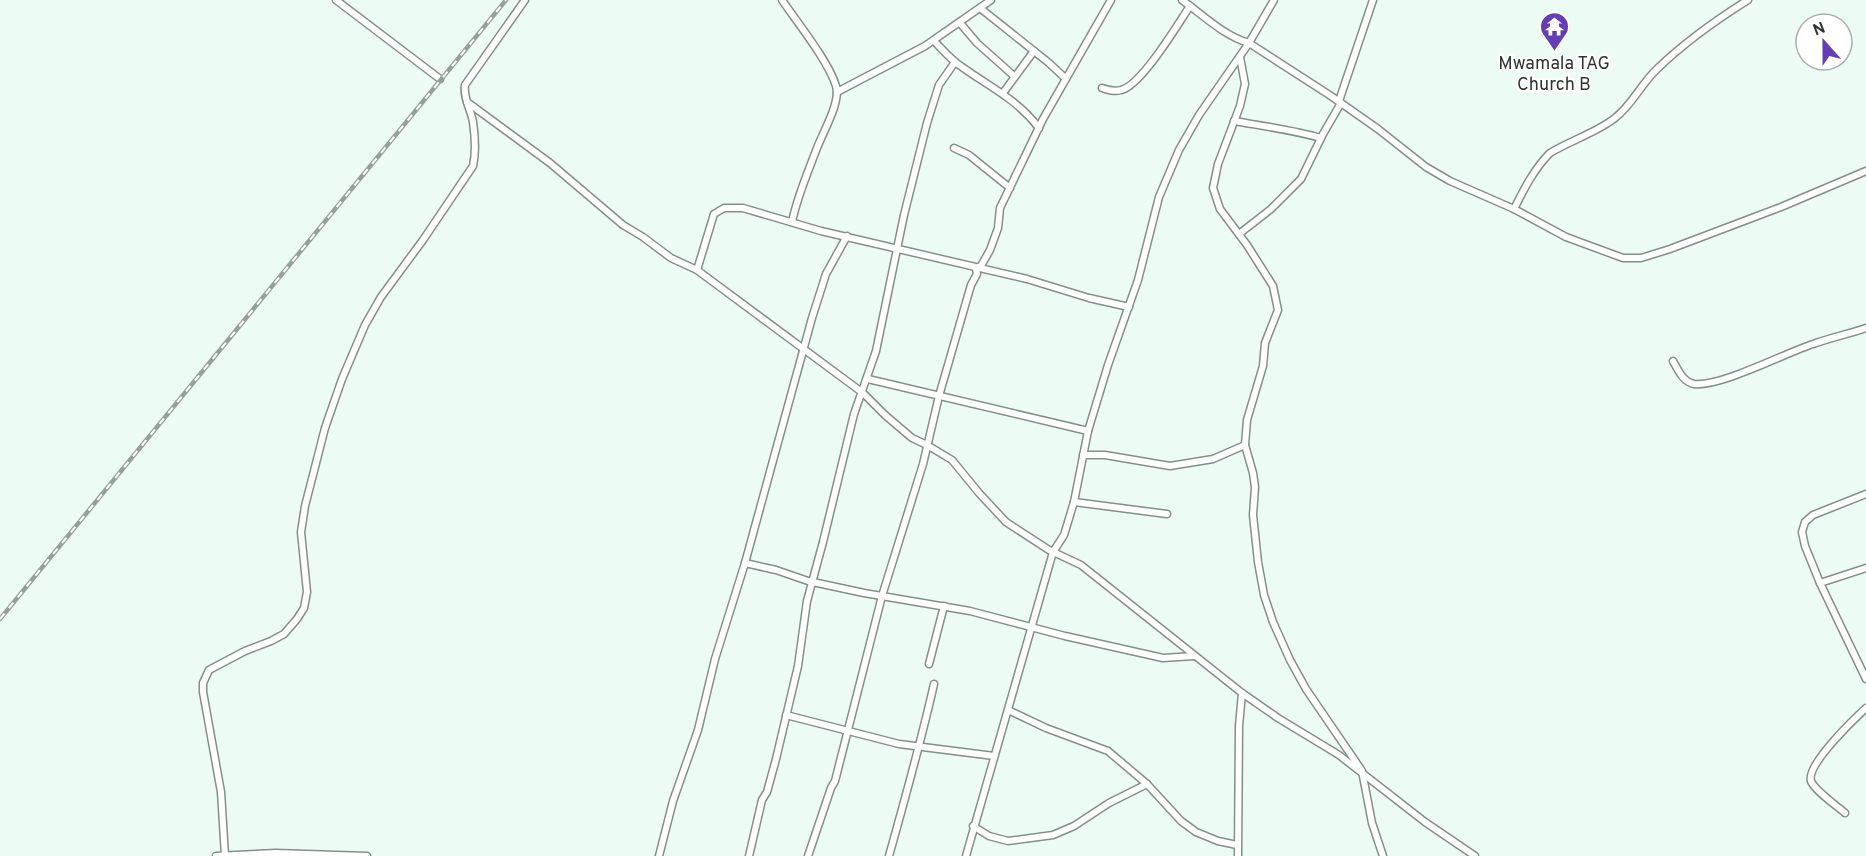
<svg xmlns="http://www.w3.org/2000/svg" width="1866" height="856" viewBox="0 0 1866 856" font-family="Overpass,sans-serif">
<rect width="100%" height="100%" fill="#edfbf5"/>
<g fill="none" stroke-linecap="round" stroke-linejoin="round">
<defs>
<g id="minor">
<path d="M336,0L440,79"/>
<path d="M782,0C797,22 829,62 836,86C841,102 823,132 817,148C808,172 797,197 792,222"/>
<path d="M1182,0C1203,15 1224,36 1249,43L1331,96L1378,129L1426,167L1450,181L1514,209L1566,237L1623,258H1641L1670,249L1781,207L1866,171"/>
<path d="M980,8L1049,63L1065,78"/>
<path d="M960,23L977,43L1014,76"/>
<path d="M934,41C943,50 951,60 962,67C990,87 1018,100 1039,128"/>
<path d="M1240,57L1245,84L1240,106L1218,164L1213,188L1220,209L1247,245L1273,286L1278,310L1265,343L1263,366L1247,420L1245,445L1253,473L1255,487L1253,515L1258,562L1264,595L1273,622L1290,660L1306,689L1362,771L1372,823L1383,856"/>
<path d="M1102,88C1108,90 1114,92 1121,90C1141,86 1178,24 1190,6"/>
<path d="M837,92L925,46L991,0"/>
<path d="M1003,93L1034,51"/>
<path d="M1339,101L1373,0"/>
<path d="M467,102L550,163L623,225L643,237L671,258L697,270L863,393L885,415L912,438L927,445L952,460L979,493L1006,522L1049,550L1081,565L1242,693L1278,718L1339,755L1425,822L1475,856"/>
<path d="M1234,121C1263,126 1293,130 1321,138"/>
<path d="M954,148L969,155L1010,188"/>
<path d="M1514,209C1524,189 1534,169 1550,153C1571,140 1596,133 1615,118C1632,105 1641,84 1657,69C1684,43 1716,20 1748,0"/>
<path d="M1239,234L1271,209L1301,179L1323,134L1341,103"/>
<path d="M697,270L714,214L724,208H743L821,231L1027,279L1089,298L1129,307"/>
<path d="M1673,361C1678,370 1683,382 1694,384C1721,387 1785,353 1813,344C1830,338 1848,334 1866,328"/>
<path d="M868,379L1088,431"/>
<path d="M1083,455H1105L1170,466L1213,459L1245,445"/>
<path d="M1866,494L1813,515L1805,522L1802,532L1805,546L1820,583L1866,679"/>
<path d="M1074,502L1167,514"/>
<path d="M745,563L776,570L808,581L864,593L970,611L1065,636L1163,658L1194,656"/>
<path d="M1820,583L1866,568"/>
<path d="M929,664L944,606"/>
<path d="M1008,710L1046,728L1108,751L1147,784L1181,821L1196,832L1218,841L1237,845"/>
<path d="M786,715L899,744L994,756"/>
<path d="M1845,813C1837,806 1814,790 1811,781C1806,765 1854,719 1866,708"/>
<path d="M973,826L989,836L1008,841L1053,835L1074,826L1109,803L1147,784"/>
<path d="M216,856L276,853L367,856"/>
<path d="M225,856L221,792L203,692V683L209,670L245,651L271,641L284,634L297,619L304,608L307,592L301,532L305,506L325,428L342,379L365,325L381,297L423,240L473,166C476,153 475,136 473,122C471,110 463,98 465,85L525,0"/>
<path d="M659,856L673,801L698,730L715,659L745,563L812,318L826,274L847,236"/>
<path d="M749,856L762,800L767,792L776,759L798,666L807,601L823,542L854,414L876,351L904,215L927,123L939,85L955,62"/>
<path d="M808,856L831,788L835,781L882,596L923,464L939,396L971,285L977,274L976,268L981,266L990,250L998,228L1000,208L1043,119L1111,0"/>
<path d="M889,856C905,799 921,742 934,684"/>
<path d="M966,856L1053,552L1064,535L1074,502L1088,431L1108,365L1138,280L1159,197L1179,150L1199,115L1249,43L1274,0"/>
<path d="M1238,856L1239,726L1242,693"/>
</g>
</defs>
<use href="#minor" stroke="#83908a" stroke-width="9"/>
<use href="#minor" stroke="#fff" stroke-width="6"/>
<defs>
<path id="rail" d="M0,619L506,0"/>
</defs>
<use href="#rail" stroke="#95a09b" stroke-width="4.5"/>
<use href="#rail" stroke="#fff" stroke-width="2" stroke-dasharray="7" stroke-linecap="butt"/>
</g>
<defs>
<symbol id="temple-pin" viewBox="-11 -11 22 30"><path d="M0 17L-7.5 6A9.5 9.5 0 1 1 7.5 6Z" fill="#643eb6" stroke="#fff"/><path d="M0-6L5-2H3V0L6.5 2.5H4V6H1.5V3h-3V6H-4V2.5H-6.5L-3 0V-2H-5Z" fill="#fff"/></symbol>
</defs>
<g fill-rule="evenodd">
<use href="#temple-pin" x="1538" y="10" width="33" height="45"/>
</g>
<g text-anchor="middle" stroke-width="4.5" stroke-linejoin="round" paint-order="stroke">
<g font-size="18" fill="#2e3431" stroke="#fff">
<text x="1554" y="69">Mwamala TAG<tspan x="1554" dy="21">Church B</tspan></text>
</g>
</g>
<g transform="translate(1824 42) rotate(339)"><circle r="28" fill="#ffffff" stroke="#abaead" stroke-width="1.5"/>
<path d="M0-4.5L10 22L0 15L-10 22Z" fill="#643eb6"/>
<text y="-9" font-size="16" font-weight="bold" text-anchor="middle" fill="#2e3431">N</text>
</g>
</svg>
